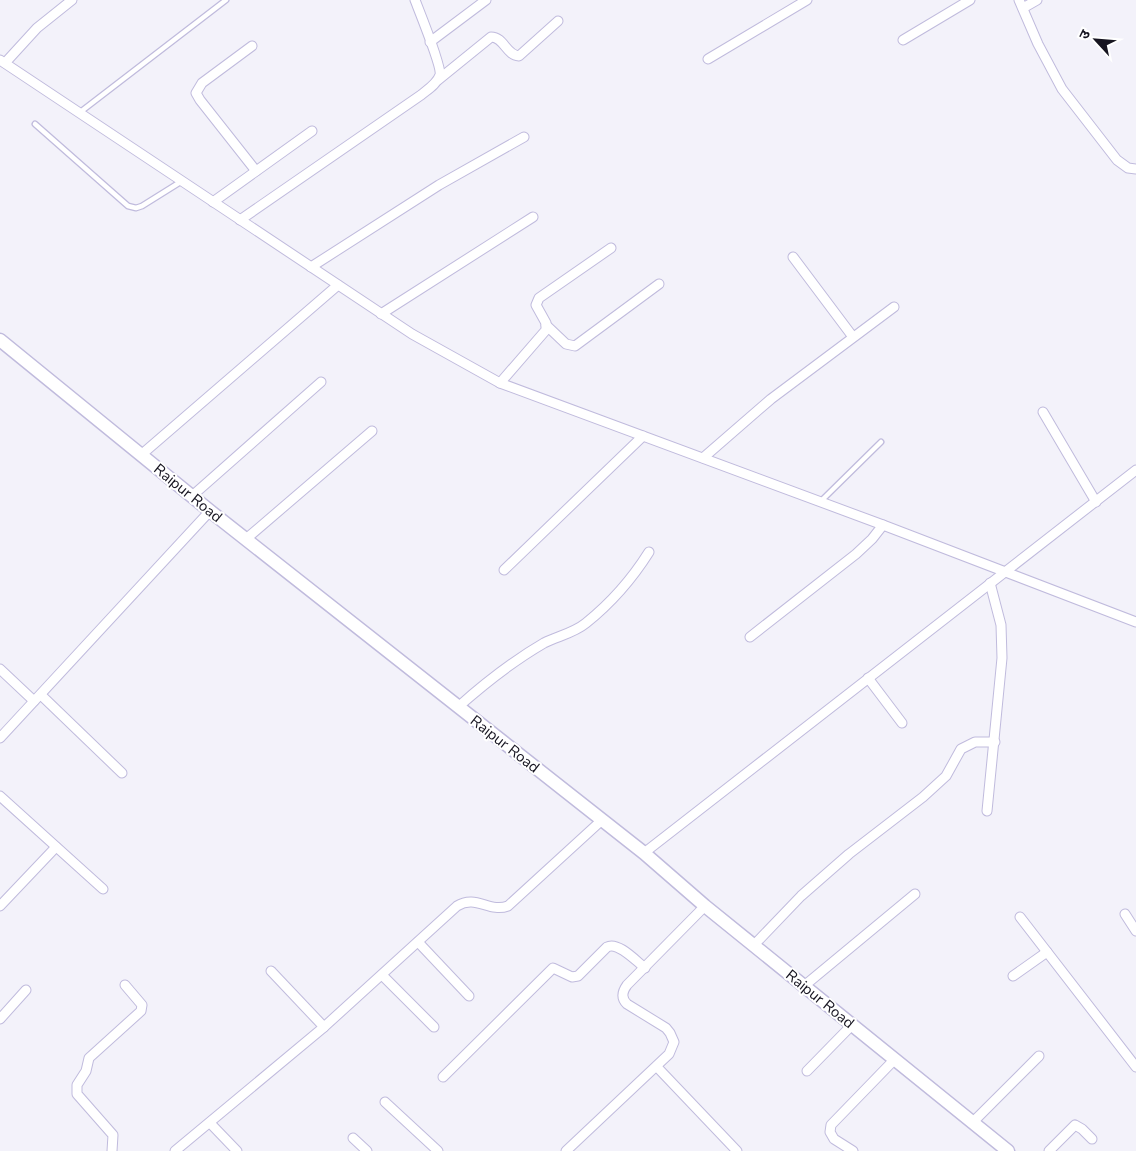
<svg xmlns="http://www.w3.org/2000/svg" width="1136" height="1151" viewBox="0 0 1136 1151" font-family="'Nunito Sans','Noto Sans Devanagari',sans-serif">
<rect width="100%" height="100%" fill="#f3f2fa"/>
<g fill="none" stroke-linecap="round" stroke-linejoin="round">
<defs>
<g id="service">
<path d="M79,113L226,0"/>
<path d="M35,124L128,206L136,208L142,206L182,181"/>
<path d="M820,502L881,442"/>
</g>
<g id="minor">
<path d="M1019,0L1038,44L1062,89L1117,160L1128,168L1136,169"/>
<path d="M1023,8L1037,0"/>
<path d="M903,40L970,0"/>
<path d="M430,42L486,0"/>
<path d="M252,46L202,83L196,93L200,100L256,171"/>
<path d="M708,59L807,0"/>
<path d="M0,60L412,334L500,383L883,525L1136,622"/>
<path d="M5,63L37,28L72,0"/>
<path d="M438,80L491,37C504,37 506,55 519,56L558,21"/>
<path d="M213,202L312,131"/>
<path d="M240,220L421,95C427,90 437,84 440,75C442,67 420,13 415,0"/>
<path d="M793,257L853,337"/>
<path d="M311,267L439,185L524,137"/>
<path d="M381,314L533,217"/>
<path d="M546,325L566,344L575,346L659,284"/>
<path d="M500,383L546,330V323L536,305L539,298L611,248"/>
<path d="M1043,412L1096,502"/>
<path d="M141,455L338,285"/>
<path d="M703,458L771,399L894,307"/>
<path d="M192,496L321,382"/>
<path d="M246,539L372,431"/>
<path d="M504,570L643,436"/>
<path d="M750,637L856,554L872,539L883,525"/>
<path d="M0,669L34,701"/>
<path d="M868,678L902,723"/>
<path d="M41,695L122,773"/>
<path d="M458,707C485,683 513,661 544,643C558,636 574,633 586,623C611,603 632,579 649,552"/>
<path d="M0,738L210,511"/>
<path d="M0,796L103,889"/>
<path d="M987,811L1002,658L1001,625L990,583"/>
<path d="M644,853L1136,470"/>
<path d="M0,906L56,847"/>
<path d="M1125,914L1136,931"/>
<path d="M1020,917L1136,1067"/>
<path d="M418,942L469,996"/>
<path d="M754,945L801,896L849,854L923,797L946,776L961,749L975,742H995"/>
<path d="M271,971L324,1027"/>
<path d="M382,975L434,1027"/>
<path d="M1013,976L1047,952"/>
<path d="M804,986L915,894"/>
<path d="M0,1019L26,990"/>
<path d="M657,1067L737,1151"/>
<path d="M807,1071L852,1025"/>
<path d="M443,1077L553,968L572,977L578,976L607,947C618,941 636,961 645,968"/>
<path d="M385,1102L438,1151"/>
<path d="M210,1123L237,1151"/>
<path d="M972,1123L1039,1056"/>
<path d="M353,1138L367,1151"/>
<path d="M112,1151L113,1135L77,1094V1085L86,1071L89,1058L141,1011L142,1005L125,985"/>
<path d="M175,1151L324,1027L457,906C476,894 489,913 508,906L602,820"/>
<path d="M566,1151L669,1054L674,1042L670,1033L666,1028L627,1004C621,998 622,992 627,985L705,906"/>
<path d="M853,1151L834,1139L830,1132L831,1125L895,1059"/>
<path d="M1049,1151L1075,1125L1082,1129L1092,1139"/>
</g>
<path id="secondary" d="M0,340L210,511L644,853L705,906L1008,1151"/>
</defs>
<use href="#service" stroke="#c0bbdd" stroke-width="7"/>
<use href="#minor" stroke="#c0bbdd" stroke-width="11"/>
<use href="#secondary" stroke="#c0bbdd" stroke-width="15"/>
<use href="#service" stroke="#fff" stroke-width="4.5"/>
<use href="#minor" stroke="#fff" stroke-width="9"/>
<use href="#secondary" stroke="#fff" stroke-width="12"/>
</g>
<g text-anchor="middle" stroke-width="4" stroke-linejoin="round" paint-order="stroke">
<g font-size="15" fill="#161420" stroke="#fff">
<text transform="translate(188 493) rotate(39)" y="5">Raipur Road</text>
<text transform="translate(505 744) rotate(38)" y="5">Raipur Road</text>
<text transform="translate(820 999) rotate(39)" y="5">Raipur Road</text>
</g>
</g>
<g transform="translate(1096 40) rotate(296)" stroke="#ffffff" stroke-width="4" paint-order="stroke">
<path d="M0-4L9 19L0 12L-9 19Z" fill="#161420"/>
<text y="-8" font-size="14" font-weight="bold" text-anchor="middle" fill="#161420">उ</text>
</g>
</svg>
